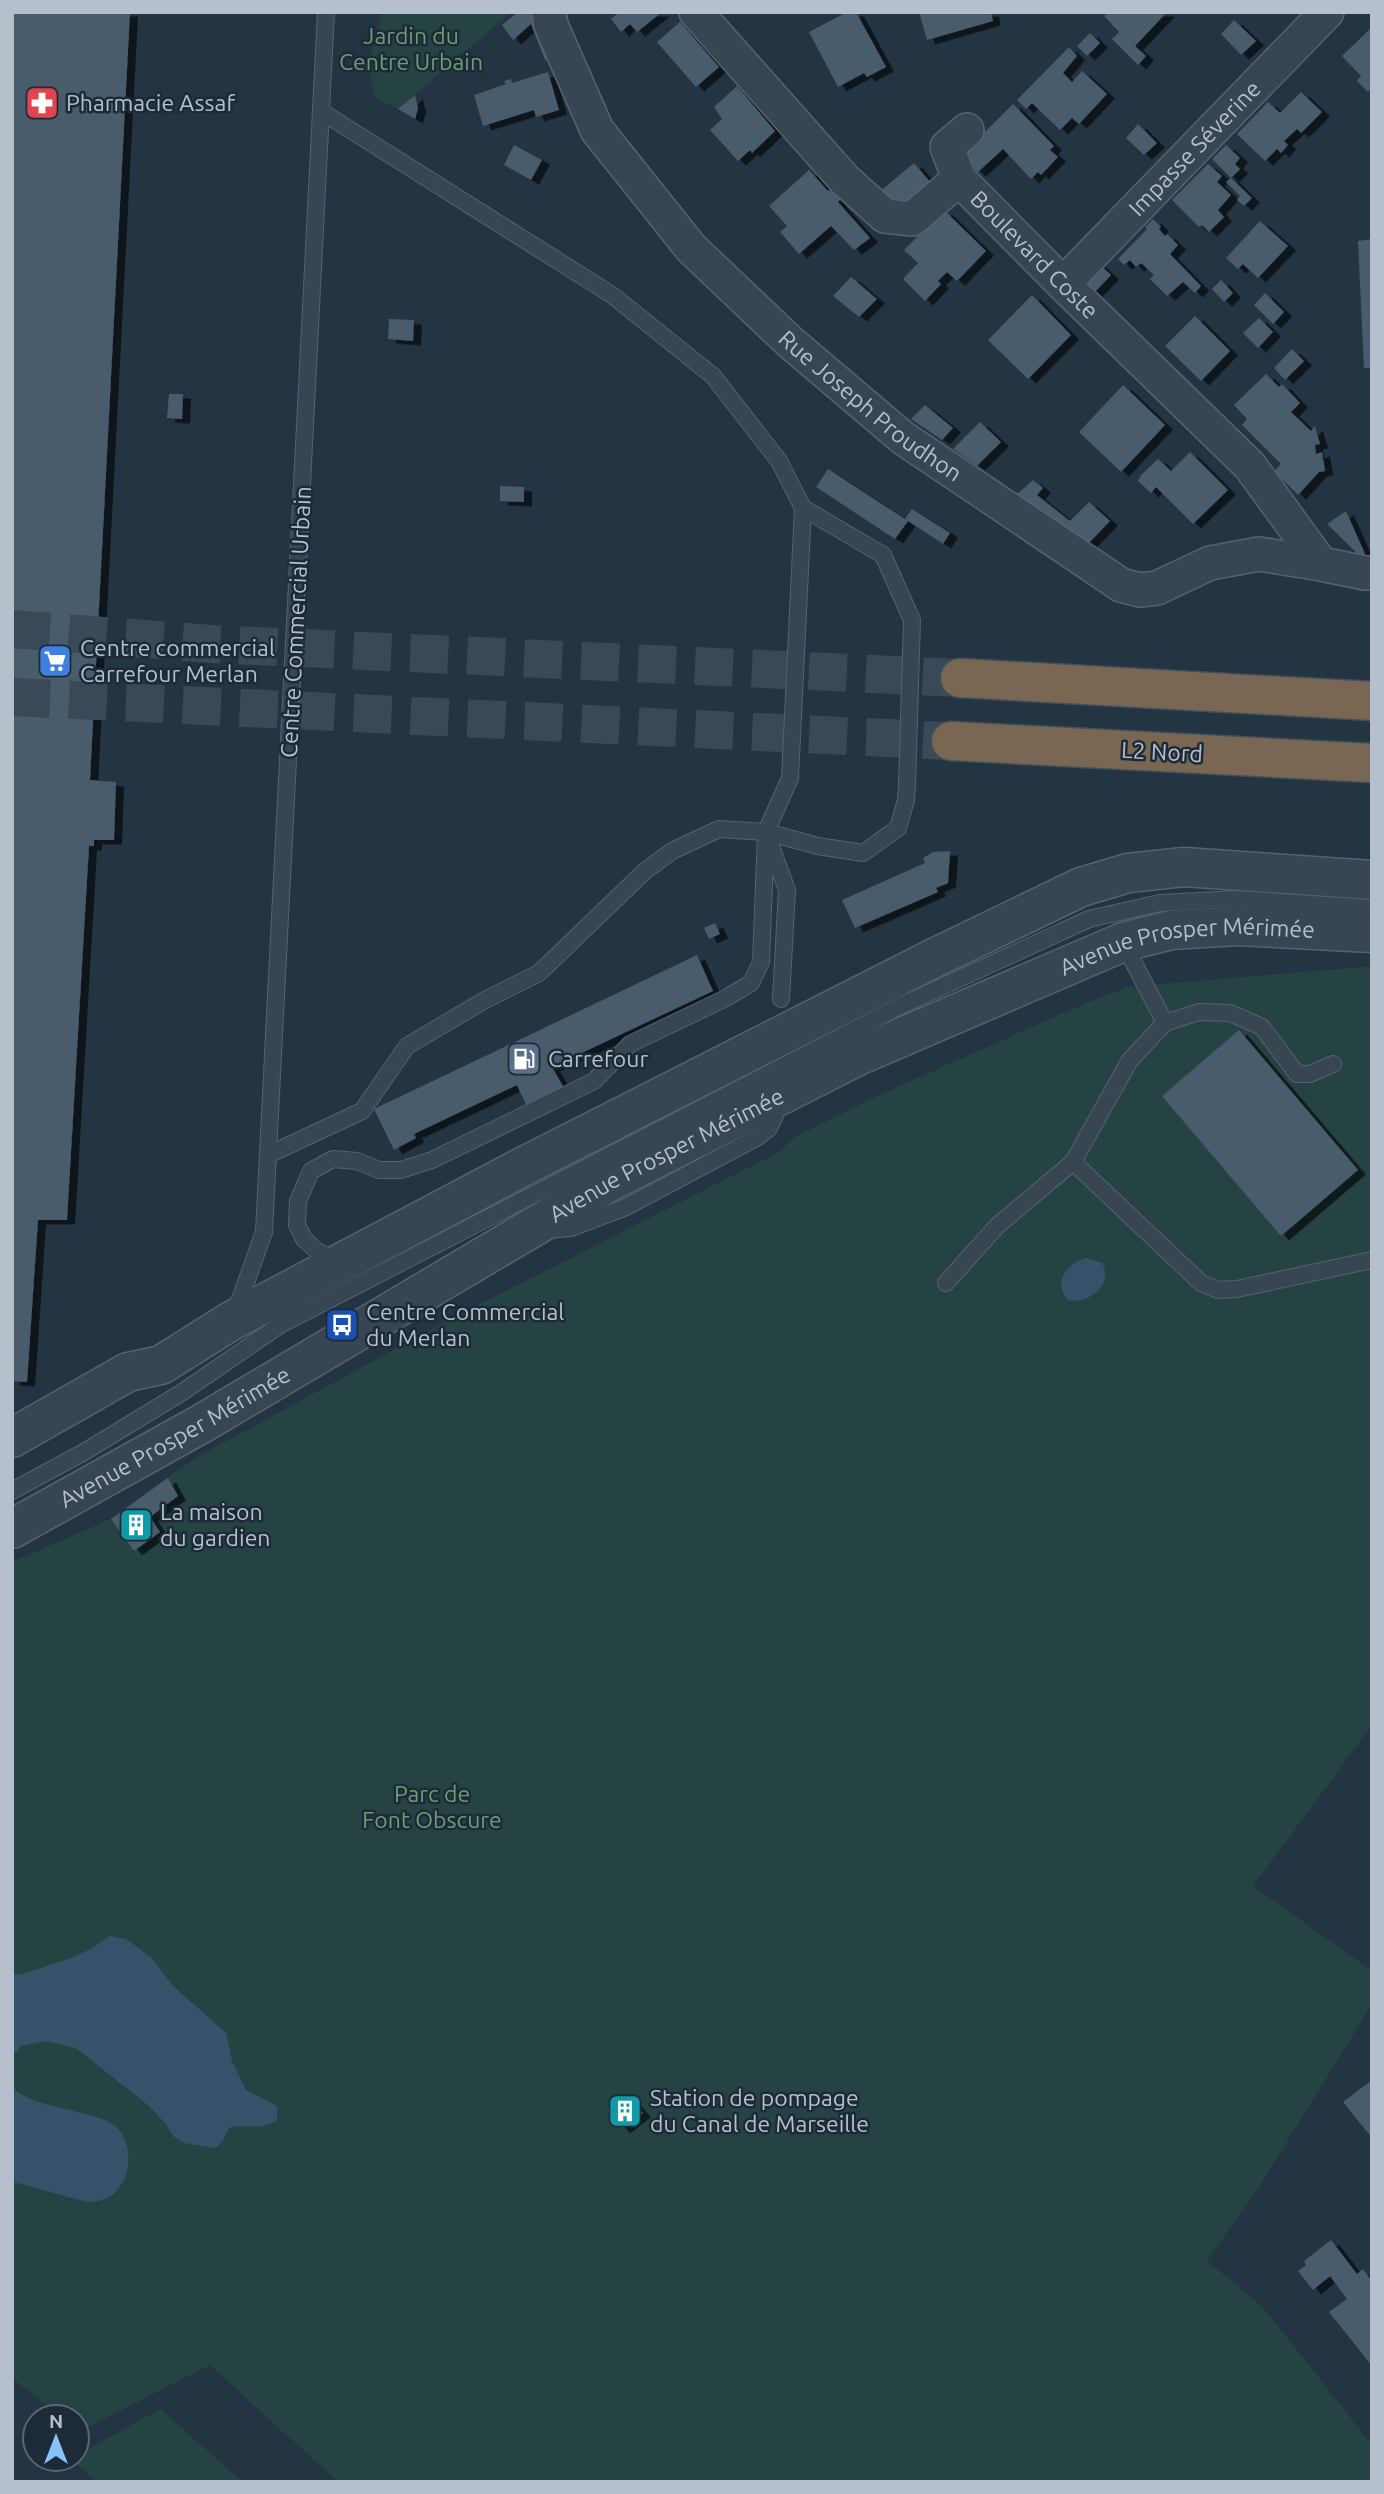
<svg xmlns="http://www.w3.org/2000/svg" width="1384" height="2494" viewBox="0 0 1384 2494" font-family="Ubuntu,sans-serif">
<defs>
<filter id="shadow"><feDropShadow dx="8" dy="4.5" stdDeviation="0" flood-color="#0009"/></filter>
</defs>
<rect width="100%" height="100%" fill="#233443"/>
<g fill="#264344">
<path d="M382,12H511L398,109L376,99L368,65Z"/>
<path d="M1372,966V1725L1253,1886L1372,1971V2004L1259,2187L1207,2261L1263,2307L1372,2445V2482H338L210,2365L79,2432L77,2430V2417H61L12,2378V1562L111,1519L153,1487L201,1455L456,1316L778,1153L795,1137L888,1091L1079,1006L1127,987Z"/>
<path d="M161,2409L242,2482H97L71,2459H77V2455Z"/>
</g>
<g fill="#36526b">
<path d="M1087,1258L1102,1263C1114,1284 1089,1305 1068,1300C1052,1283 1067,1262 1087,1258Z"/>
<path d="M110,1936L126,1939L152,1958L172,1985L226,2033L232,2061L246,2090L277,2106V2121L260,2127L237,2126L229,2128L222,2142L215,2148L184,2143L174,2137L165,2123L149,2106L76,2048L47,2041L21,2046L12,2057V1974L20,1975L68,1959L91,1949Z"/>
<path d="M12,2086C26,2107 89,2110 111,2123C142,2142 131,2208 85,2201C60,2196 37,2187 12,2182Z"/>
</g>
<g fill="#4a5b6c" filter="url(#shadow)">
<path d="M12,12H130L90,780L116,782L114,840H94V846H89L67,1220H38L27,1382L12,1381Z"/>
<path d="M518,12H532L555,56L545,60L531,24L513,40L502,25Z"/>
<path d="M619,12H662L637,32L630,24L621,32L611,19Z"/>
<path d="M847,12H856L886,67L867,77L864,73L838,87L809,32Z"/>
<path d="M919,12H991L993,21L927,40Z"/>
<path d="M1108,12H1167L1135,46L1146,56L1138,65L1112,39L1119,32L1104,16Z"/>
<path d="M1234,20L1256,41L1241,55L1221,34Z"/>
<path d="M680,22L719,67L696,87L657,42Z"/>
<path d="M1372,27V89L1368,92L1357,81L1361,76L1342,56Z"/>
<path d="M1090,33L1100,43L1087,56L1077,46Z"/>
<path d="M1069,47L1077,56L1063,73L1072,82L1082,71L1107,94L1079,124L1072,118L1060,130L1032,103L1026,109L1017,100Z"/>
<path d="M548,72L559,110L536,117L534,110L483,126L474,95L506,84L504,81L511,79L512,83Z"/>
<path d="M737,86L775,131L752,153L750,150L738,161L710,130L722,119L714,107Z"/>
<path d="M1301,92L1322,112L1301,133L1297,129L1284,141L1288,145L1281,153L1277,149L1265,161L1237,134L1268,102L1280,113Z"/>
<path d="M415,95L418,108L415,119L398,109Z"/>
<path d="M1013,104L1054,146L1050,150L1058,157L1041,175L1038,172L1031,179L1003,149L978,172L969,163L958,159Z"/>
<path d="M1138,124L1157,143L1144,155L1126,138Z"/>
<path d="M514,145L542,160L531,180L504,165Z"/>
<path d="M1226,145L1240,158L1235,164L1240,169L1231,178L1212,159Z"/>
<path d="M914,163L931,183L910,201H887L878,193Z"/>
<path d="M1208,164L1222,176L1217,182L1231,195L1218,210L1224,217L1209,232L1202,225L1199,227L1172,200Z"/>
<path d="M809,170L828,191L836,185L844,195L838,202L870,238L854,250L831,226L799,254L780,232L787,226L769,206Z"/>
<path d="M1231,178L1252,198L1244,206L1237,200L1240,196L1226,182Z"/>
<path d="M944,210L986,251L957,281L947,272L938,281L941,284L925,301L903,279L918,263L904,250Z"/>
<path d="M1153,219L1161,227L1159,229L1165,236L1167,234L1178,245L1170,254L1201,286L1195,293L1183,282L1167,296L1150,279L1154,275L1141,263L1136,267L1130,260L1124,265L1118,259L1147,229L1145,227Z"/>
<path d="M1260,221L1288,246L1258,278L1243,264L1238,269L1226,258Z"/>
<path d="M1372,239V368H1364L1358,241Z"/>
<path d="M1098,263L1111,275L1094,293L1081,281Z"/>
<path d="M851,277L877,299L859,317L833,296Z"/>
<path d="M1221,280L1233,293L1224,302L1212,289Z"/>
<path d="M1265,293L1284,312L1273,324L1254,305Z"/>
<path d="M1032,295L1071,335L1028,379L988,340Z"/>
<path d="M1195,316L1230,351L1201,381L1165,346Z"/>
<path d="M1259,318L1273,332L1258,348L1243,333Z"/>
<path d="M389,319L414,320L413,341L388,339Z"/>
<path d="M1292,349L1304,361L1285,380L1274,368Z"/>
<path d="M1266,374L1279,387L1282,384L1300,403L1291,412L1311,431L1315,426L1320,444L1315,445L1316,454L1322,452L1325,471L1319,472L1298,495L1274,471L1281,464L1242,425L1247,419L1234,405Z"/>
<path d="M1123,385L1165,425L1121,472L1079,432Z"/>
<path d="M169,394H183L182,419L167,418Z"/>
<path d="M925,405L953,428L942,440L911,419Z"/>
<path d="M980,422L1001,442L977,466L953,449Z"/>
<path d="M1190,452L1228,490L1193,524L1156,487L1151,493L1138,481L1141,475L1158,459L1171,471Z"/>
<path d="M828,469L905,519L912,509L950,533L943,544L908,521L895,539L816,487Z"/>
<path d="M1033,480L1043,488L1037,495L1070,521L1089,502L1110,521L1086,546L1016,495Z"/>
<path d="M500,486L524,487V502L500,501Z"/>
<path d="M1346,511L1365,554L1362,558L1327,524Z"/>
<path d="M950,851L948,883L936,888L938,892L855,928L842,900L925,863L923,858L933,852Z"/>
<path d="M715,923L720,934L709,939L704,928Z"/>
<path d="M697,955L713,991L552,1067L564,1088L527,1107L517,1085L414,1134L416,1138L394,1150L374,1109Z"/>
<path d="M1239,1030L1358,1170L1281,1236L1162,1096Z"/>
<path d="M168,1478L178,1496L150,1517L160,1532L134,1551L111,1519Z"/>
<path d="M1372,2080V2138L1343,2102Z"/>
<path d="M627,2094L643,2113L622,2129L607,2110Z"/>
<path d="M1331,2240L1357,2274L1363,2269L1372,2281V2366L1329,2312L1347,2299L1330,2276L1313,2290L1298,2271L1306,2265L1304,2261Z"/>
</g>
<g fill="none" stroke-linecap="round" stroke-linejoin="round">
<g stroke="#394958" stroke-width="38" stroke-dasharray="38 19" stroke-linecap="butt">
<path d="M12,629L212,644L960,678"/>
<path d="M12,697L951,741"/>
</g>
<defs>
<g id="service">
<path d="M769,841L787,890L781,999"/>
<path d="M1123,942L1165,1023"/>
<path d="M268,1155L362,1111L407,1046L485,1000L539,973L645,871L672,851L719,829L766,832L818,846L863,853L898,828L906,800L907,785L912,620L883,555L803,508L779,461L713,376L612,295L322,112"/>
<path d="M1073,1162L1201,1283L1218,1290L1237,1289L1372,1260"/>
<path d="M549,1230L571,1228L626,1207L758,1137L769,1128L775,1116"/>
<path d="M337,1258H331L317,1251L304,1239L297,1225L298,1201L311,1171L333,1159L357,1161L379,1170H401L432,1160L594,1081L630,1044L726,998L751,983L761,962L766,832L790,778L803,508"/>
<path d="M946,1283L997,1226L1073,1162L1130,1060L1165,1023L1199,1012L1230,1013L1262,1027L1297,1074H1310L1333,1064"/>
<path d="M235,1313L264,1232L326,12"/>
<path d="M12,1491L84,1452L181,1393L280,1325L900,1006L1089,919L1160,903L1237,899L1372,908"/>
</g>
<g id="minor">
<path id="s1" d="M549,12L551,25L597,130L691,248L790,342L903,438L1121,585L1140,590L1157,588L1210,563L1259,554L1321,564"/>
<path id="s2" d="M696,12L845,180L885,216L912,219L959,179L1063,284L1250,466L1321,564L1365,573H1372"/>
<path d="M959,179L947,147L967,130"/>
<path id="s3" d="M1063,284L1327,12"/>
</g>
<g id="tertiary">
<path d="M12,1438L128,1372L161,1365L231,1321L526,1165L936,957L1081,887L1128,873L1184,867L1372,880"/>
<path id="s4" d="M12,1529L201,1424L611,1181L858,1056L1123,942L1171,930L1237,926L1372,933"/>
</g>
<g id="motorway">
<path d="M960,678L1372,701"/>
<path d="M951,741L1372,763"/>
</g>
</defs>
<use href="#service" stroke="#56636f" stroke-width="18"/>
<use href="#minor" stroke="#56636f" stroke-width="36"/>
<use href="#tertiary" stroke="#56636f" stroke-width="41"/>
<use href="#motorway" stroke="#43505c" stroke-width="41"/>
<use href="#service" stroke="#384552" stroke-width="16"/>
<use href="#minor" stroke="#384552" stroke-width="33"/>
<use href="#tertiary" stroke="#384552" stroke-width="38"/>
<use href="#motorway" stroke="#796754" stroke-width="38"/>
</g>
<defs>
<symbol id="pharmacy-square" viewBox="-11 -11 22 22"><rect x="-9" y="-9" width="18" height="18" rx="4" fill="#e0444e" stroke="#1d2a37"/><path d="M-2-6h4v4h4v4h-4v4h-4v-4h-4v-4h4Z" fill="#fff"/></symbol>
<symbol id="supermarket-square" viewBox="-11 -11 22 22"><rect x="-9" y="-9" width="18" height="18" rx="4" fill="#3f7fe0" stroke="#1d2a37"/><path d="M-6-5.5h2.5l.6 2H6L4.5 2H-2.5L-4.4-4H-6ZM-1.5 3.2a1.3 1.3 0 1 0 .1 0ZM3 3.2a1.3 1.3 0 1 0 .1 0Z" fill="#fff"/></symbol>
<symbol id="fuel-square" viewBox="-11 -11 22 22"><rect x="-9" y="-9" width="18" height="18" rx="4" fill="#5c6f8a" stroke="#1d2a37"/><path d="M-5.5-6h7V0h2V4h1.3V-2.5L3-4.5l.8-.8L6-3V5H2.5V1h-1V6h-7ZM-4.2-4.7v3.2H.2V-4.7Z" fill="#fff"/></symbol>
<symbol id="bus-square" viewBox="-11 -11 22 22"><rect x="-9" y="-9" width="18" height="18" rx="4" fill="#1a4fb4" stroke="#1d2a37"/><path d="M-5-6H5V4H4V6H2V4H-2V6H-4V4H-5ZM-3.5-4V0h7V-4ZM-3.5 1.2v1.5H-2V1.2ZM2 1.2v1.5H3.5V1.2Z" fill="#fff"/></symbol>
<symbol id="building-square" viewBox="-11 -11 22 22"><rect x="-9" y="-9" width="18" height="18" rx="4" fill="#0f9aa8" stroke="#1d2a37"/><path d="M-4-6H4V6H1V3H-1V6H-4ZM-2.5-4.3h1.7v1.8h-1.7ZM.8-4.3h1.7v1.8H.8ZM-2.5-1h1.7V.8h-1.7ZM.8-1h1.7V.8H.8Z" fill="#fff"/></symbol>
</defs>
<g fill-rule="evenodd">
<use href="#pharmacy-square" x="23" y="84" width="38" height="38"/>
<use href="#supermarket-square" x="36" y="642" width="38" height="38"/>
<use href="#fuel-square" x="505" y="1040" width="38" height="38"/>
<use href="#bus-square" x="323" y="1306" width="38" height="38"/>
<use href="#building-square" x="117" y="1506" width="38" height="38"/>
<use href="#building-square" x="606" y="2092" width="38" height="38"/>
</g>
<g text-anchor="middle" stroke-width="5" stroke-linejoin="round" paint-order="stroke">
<g font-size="23" fill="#6a9f71" stroke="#1d2a37">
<text x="411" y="44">Jardin du<tspan x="411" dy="26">Centre Urbain</tspan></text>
<text x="432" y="1802">Parc de<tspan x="432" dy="26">Font Obscure</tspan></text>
</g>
<g font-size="23" fill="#b5c0cc" stroke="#1d2a37" text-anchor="start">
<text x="66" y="111">Pharmacie Assaf</text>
<text x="80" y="656">Centre commercial<tspan x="80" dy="26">Carrefour Merlan</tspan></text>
<text x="548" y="1067">Carrefour</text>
<text x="366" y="1320">Centre Commercial<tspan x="366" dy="26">du Merlan</tspan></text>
<text x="160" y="1520">La maison<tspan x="160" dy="26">du gardien</tspan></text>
<text x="650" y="2106">Station de pompage<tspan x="650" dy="26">du Canal de Marseille</tspan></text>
</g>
<g font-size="23" fill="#b5c0cc" stroke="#1d2a37">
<text dy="8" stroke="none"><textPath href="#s3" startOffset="189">Impasse Séverine</textPath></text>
<text dy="8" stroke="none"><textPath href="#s2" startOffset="474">Boulevard Coste</textPath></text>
<text dy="8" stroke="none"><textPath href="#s1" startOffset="518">Rue Joseph Proudhon</textPath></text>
<text transform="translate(296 622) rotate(-87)" y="8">Centre Commercial Urbain</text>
<text transform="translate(1162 752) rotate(3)" y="8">L2 Nord</text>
<text dy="8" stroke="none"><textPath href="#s4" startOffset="1321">Avenue Prosper Mérimée</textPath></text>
<text dy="8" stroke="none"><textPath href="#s4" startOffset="754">Avenue Prosper Mérimée</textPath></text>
<text dy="8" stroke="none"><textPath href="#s4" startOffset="187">Avenue Prosper Mérimée</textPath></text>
</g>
</g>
<rect width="1384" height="2494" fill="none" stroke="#b5c0cc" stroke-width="28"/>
<g transform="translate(56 2438)"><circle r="33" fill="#1d2a37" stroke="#5a6673" stroke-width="2"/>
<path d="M0-5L12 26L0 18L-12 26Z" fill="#87c2ff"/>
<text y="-10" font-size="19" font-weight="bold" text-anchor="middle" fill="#b5c0cc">N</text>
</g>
</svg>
